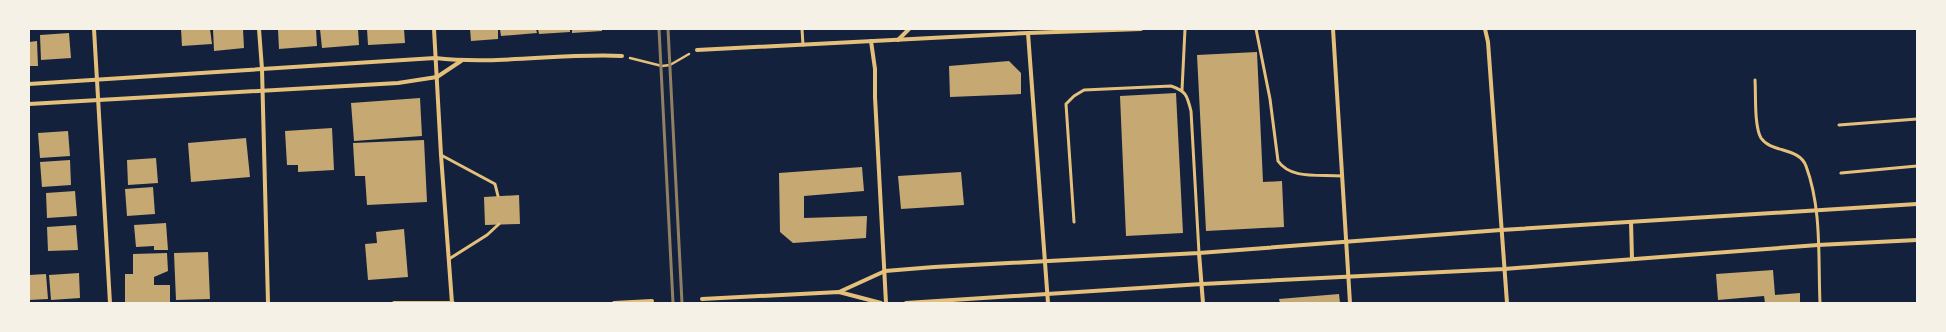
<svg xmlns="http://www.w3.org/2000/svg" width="1946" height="332" viewBox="0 0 1946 332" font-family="'Varela Round',sans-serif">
<rect width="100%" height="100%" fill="#14213d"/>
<g fill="#c6a872">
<path d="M181,29H210L212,44L182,46Z"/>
<path d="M213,29H243L244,48L214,51Z"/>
<path d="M278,29H316L317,46L279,49Z"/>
<path d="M320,29H358L359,45L322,48Z"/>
<path d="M367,29H404L405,43L368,45Z"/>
<path d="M470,29H498V39L471,41Z"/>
<path d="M500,29H536L537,33L501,36Z"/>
<path d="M538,29H570V32L539,34Z"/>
<path d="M572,29H602V31L572,33Z"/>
<path d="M69,33L71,58L41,60L40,35Z"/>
<path d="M37,41L38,66H29V42Z"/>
<path d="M1257,52L1263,182L1282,181L1284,227L1206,231L1197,55Z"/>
<path d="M1009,61L1021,73V94L950,97L949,66Z"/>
<path d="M1176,93L1183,233L1126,236L1120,96Z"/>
<path d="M420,98L422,136L354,141L351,103Z"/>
<path d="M332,128L334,170L298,172V165H287L285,131Z"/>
<path d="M68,131L70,156L40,158L38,133Z"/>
<path d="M246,138L250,177L191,182L188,143Z"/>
<path d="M424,140L427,202L367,205L365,176H355L353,143Z"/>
<path d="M156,158L158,183L128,185L127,160Z"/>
<path d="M70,160L71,185L42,187L40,162Z"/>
<path d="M862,167L864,191L804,196V218L867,216L866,238L793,243L780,232L779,173Z"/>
<path d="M961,172L964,205L901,209L898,176Z"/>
<path d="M153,187L155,214L127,216L125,189Z"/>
<path d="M75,191L77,216L47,218L46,193Z"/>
<path d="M519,195L520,224L485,225L484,197Z"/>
<path d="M166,223L168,250H154V246L136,247L134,225Z"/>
<path d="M76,225L78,250L48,251L47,227Z"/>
<path d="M404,229L408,277L368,280L365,244L377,243L376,232Z"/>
<path d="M208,252L210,299L176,300L174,253Z"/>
<path d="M167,253L168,271L154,277V285H170V303H125V274H133V254Z"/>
<path d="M1773,270L1775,295L1800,293V303H1765L1764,296L1718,300L1716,274Z"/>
<path d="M79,273L80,298L51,300L49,275Z"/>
<path d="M46,274L48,299L29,300V275Z"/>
<path d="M1339,294L1340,303H1280L1279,299Z"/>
</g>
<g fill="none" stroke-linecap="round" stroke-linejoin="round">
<path stroke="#e5c07b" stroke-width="2.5" d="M630,58L662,66L670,65L689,54"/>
<g stroke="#e5c07b" stroke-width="3">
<path d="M802,29L803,45"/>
<path d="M1256,29L1270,99L1278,161C1291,180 1320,174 1342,176"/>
<path d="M1755,80C1756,94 1754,126 1761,138C1771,153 1799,147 1806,166C1822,209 1818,258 1820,303"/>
<path d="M1182,90L1185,29"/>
<path d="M1839,125L1917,119"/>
<path d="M441,155L495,184L498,196"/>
<path d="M1841,173L1917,166"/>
<path d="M1074,222L1066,104L1074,96L1084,90L1171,86C1186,91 1187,95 1191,111L1199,253"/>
<path d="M449,259L487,235L499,224"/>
</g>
<g stroke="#e5c07b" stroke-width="4">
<path d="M94,29L110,303"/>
<path d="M259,29L262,69L268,303"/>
<path d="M434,29L441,155L452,303"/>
<path d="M1333,29L1350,303"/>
<path d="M1485,29L1488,42L1507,303"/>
<path d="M1028,33L1048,303"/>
<path d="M898,40L909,29"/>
<path d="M871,41L875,69V97L886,303"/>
<path d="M697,50L1028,33L1141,29"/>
<path d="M29,84L435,58C497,65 560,53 622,56"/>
<path d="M29,104L398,83L437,77L461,61"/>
<path d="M1631,222L1632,259"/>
<path d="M1199,253L1203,303"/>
<path d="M839,292L885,271L934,267L1199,253L1501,230L1917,204"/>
<path d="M702,299L839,292L881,303"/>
<path d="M394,303H453"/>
<path d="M614,303L652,301"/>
<path d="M906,303L1202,284L1504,269L1818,245L1917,240"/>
</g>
<g stroke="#918062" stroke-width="3">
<path d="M659,29L673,303"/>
<path d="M668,29L682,303"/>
</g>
</g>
<rect width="1946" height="332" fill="none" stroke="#f6f1e7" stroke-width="60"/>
</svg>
